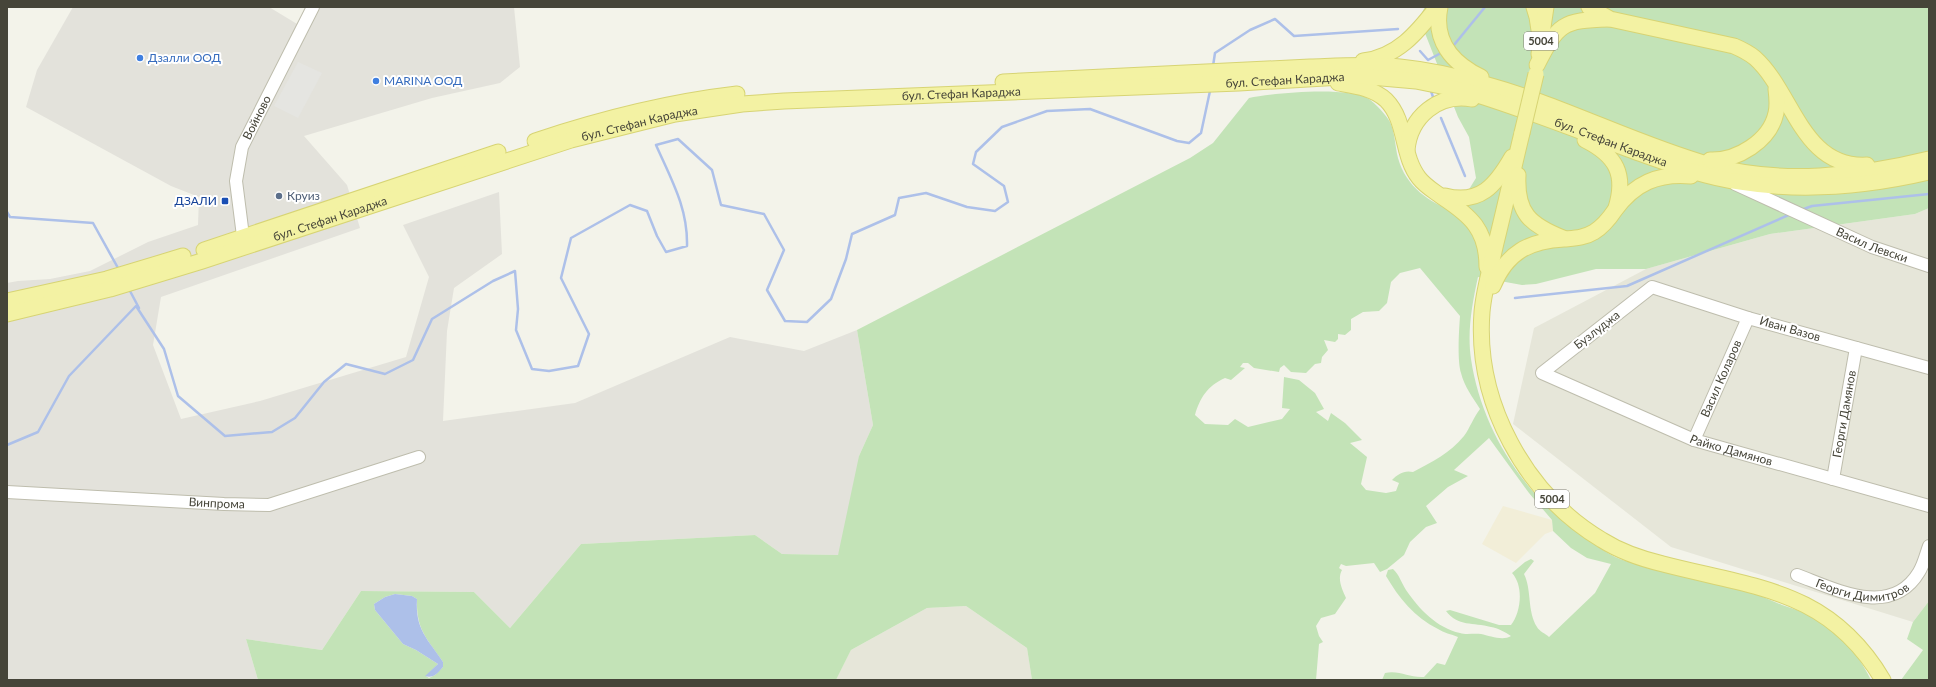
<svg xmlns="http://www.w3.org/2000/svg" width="1936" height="687" viewBox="0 0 1936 687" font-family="Lato,sans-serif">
<rect width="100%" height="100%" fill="#f3f3ea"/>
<g fill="#e6e6d9">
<path d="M1929,208V601L1913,622L1671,547L1513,424L1534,328L1646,269L1770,234L1915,214Z"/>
<path d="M966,606L1027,648L1032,680H836L851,650L927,608Z"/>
</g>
<path fill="#f2eed8" d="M1503,506L1552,520L1553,531L1545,534L1516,563L1482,544Z"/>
<path fill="#e3e2db" d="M73,7H269L307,30L319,7H514L520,67L500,83L432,98L304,136L347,185L360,228L161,297L153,345L181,419L260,401L406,357L429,277L403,225L499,192L502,254L454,288L447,331L443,421L575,403L730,337L804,351L857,330L873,425L859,456L856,520L838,555L782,554L755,535L581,544L510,628L474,592L361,591L322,650L246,639L258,680H7V283L18,281L50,279L90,271L148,242L198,225L199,197L171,186L26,107L37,70Z"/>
<g fill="#c3e3b7" fill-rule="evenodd">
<path d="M1425,7H1929V208L1915,214L1770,234L1646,269H1596L1536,284L1522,285L1478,277C1472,304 1467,332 1471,359C1482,434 1530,504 1593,543C1600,548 1607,553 1615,557C1631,564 1650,567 1667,571C1692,578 1719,583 1744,590C1757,594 1770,600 1782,605C1798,610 1814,616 1828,626C1847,639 1861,660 1871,680H1382L1385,673C1400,670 1409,678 1424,677L1437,663L1445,665L1458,637C1451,634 1444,633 1438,629C1414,617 1399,598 1386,576L1388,570L1393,569C1400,576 1401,582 1406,590C1419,609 1437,628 1460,633C1466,635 1474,633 1481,634C1490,636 1503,641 1511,636C1505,632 1498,628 1491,627C1473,622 1458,627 1446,611L1450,610L1499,625H1511C1521,612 1524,586 1512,573L1525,562L1531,559L1534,561L1524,574C1532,590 1527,611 1537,627C1539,631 1546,634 1549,637L1595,593L1611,564L1587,558L1571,548L1553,531L1552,520L1529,493L1489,438L1454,470L1468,476L1448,487L1426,506L1437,523L1426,527L1410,542L1404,555L1387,569L1380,572L1374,563L1346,566L1341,564L1339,568L1342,570C1337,579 1342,589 1346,598L1335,614L1321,618L1316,626L1319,636L1323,642L1319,644L1316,680H1032L1027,648L966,606L927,608L851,650L836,680H258L246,639L322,650L361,591L474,592L510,628L581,544L755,535L782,554L838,555L859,456L873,425L857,330L1190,158L1213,143L1249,98C1274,93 1348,86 1369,99C1375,103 1387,116 1390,122C1395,132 1395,147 1398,158C1406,187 1429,202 1455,212L1476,178L1469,137L1458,117L1419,18ZM1420,268L1460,316C1459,330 1457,360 1461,373C1464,386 1473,398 1480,409C1473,418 1470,428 1464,436C1450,453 1432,462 1413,472C1404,470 1398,474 1392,480L1399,483L1396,491L1386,493L1366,490L1361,484L1367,457L1350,443L1362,440L1345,423L1331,413L1328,421L1316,412L1324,409L1315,393L1299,380L1284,377L1282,408L1290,409L1282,419L1248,427L1235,419L1228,425L1205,424L1195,415C1200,398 1207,386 1225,378L1231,380L1245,368L1240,367L1243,363H1248L1254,368L1279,372L1280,368L1284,365L1291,372L1306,373L1315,364L1321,363L1322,357L1328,350L1324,340L1335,342L1338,339V334L1345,335L1351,330V319L1363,312L1379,311L1387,303L1391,282L1400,273ZM395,594L412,596L417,599C416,631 428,639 443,662V667L435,675L429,678L426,676L438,664L416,650L403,644L375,610L374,604L385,597Z"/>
<path d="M1929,601V680H1901L1923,650L1907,639L1913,622Z"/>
</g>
<path fill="#e5e5e1" d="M298,62L322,73L298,118L274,106Z"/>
<path fill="#adc0e9" d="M395,594L412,596L417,599C415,630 428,639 443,662V667C438,673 433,679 425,676L438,664L416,650L403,644L375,610L374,604L385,597Z"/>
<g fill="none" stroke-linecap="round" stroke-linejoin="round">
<g stroke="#adc0e9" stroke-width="2.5">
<path d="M1454,45L1485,7"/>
<path d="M1420,51L1428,60L1441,53"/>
<path d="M1213,66L1215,53L1250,30L1275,19L1294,36L1398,29"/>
<path d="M1431,91L1433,97"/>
<path d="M1441,118L1465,176"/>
<path d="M1801,210L1812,206L1929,194"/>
<path d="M7,212L10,217L93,223L118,268"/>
<path d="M130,291L139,308"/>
<path d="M1515,298L1627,286L1791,214"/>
<path d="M7,445L38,432L69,376L136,306L164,349L178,396L225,436L272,432L295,418L324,382L346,364L385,374L413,360L432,319L493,281L515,271L518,309L516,330L532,369L549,371L578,366L589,334L561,278L571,238L630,205L647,211L657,236L666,252L687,246C688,208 671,179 656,145L678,139L712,170L721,205L764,214L784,250L767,290L785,321L807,322L831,299L846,259L852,234L895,215L899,198L926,193L967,207L995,211L1008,202L1004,186L973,164L976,152L1002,127L1047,111L1090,109L1177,141L1189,143L1201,133L1210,91"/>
</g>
<defs>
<g id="minor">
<path id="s1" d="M1735,184L1872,247L1929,266"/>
<path id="s2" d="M247,243L243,236L236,181L242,147L313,7"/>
<path id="s3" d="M1929,368L1748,318L1652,287L1542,373L1694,440L1929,506"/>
<path id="s4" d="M1694,440L1748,318"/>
<path id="s5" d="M1833,479L1856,348"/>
<path id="s6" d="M7,492L224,504L269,505L419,457"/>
<path id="s7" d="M1797,575C1835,589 1891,619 1919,572C1924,564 1926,554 1929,546"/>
</g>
<g id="major">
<path d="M1440,7C1433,41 1452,63 1481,77"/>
<path d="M1534,7L1537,17L1539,30"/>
<path d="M1589,7L1610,19L1734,46C1741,49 1749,53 1755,58C1793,92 1802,169 1867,165"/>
<path d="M1539,54L1546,7"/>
<path d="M1363,61C1397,57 1417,33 1437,7"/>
<path d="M1537,65C1558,24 1562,20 1609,19"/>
<path d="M1003,82L1310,67C1340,66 1370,64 1400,67C1430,70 1461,77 1491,86C1566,107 1636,144 1710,165C1779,185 1861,176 1929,159"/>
<path d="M1338,83C1355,86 1373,88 1386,100C1407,121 1401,155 1419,178C1425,186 1434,191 1442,197C1471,216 1487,230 1487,267"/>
<path d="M1522,133C1513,170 1505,207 1496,243C1491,266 1484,289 1482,312C1475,402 1525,494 1602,540C1621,552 1642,559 1663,564C1755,588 1829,589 1883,680"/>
<path d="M1585,140C1617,156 1626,175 1616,208"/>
<path d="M535,141C601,119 668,102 737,94"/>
<path d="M1407,150C1410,117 1438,93 1472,99"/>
<path d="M1710,160C1737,161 1770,141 1776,113C1778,105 1777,97 1776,89"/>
<path d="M1518,175C1516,213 1530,225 1563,238"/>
<path d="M1445,196C1480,205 1496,185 1512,157"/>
<path d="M204,250L498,152"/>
<path d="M1493,286C1507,252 1529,241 1564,239C1575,238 1584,238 1594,232C1602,227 1609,219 1615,210C1635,183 1658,173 1691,176"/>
<path d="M7,301L107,279L183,256"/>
<path id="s8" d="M7,314L110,289L202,261L571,140L675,114L742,104L784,101L1239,83L1359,76L1416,81L1465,91C1522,108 1579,131 1636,152C1670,164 1704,177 1740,182C1802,192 1869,186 1929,172"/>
</g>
</defs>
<use href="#minor" stroke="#bebdad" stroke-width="14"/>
<use href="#major" stroke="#d7d474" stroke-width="17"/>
<use href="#minor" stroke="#fff" stroke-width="12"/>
<use href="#major" stroke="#f3f2a3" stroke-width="15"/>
<defs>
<path id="major-bridge" d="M1522,133L1536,74"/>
</defs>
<use href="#major-bridge" stroke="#d7d474" stroke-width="17" stroke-linecap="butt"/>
<use href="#major-bridge" stroke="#f3f2a3" stroke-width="15"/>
</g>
<g fill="#3f7fe0" stroke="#fff" stroke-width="1.5">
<circle cx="140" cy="58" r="4"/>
<circle cx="376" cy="81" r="4"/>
</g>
<circle fill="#5c6f8a" stroke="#fff" stroke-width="1.5" cx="279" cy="196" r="4"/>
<rect fill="#1a4fb4" stroke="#fff" stroke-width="1.5" x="221" y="197" width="8" height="8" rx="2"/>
<g text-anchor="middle" stroke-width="4" stroke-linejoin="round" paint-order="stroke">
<g fill="#fff" stroke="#7e7d74" stroke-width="1">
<rect x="1524" y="32" width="34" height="18" rx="3"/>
<rect x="1535" y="490" width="34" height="18" rx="3"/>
</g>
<g font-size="11" font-weight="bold" fill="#464539">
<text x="1541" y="45">5004</text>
<text x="1552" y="503">5004</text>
</g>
<g font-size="12" fill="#366cbe" stroke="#fff" text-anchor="start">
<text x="148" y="62">Дзалли ООД</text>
<text x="384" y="85">MARINA ООД</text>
</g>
<g font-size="12" fill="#464539" stroke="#fff">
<text dy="4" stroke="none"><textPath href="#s8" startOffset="1309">бул. Стефан Караджа</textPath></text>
<text dy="4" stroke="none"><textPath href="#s8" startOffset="985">бул. Стефан Караджа</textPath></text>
<text dy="4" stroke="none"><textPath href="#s2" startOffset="131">Войново</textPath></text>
<text dy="4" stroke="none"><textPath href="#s8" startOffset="661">бул. Стефан Караджа</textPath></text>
<text dy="4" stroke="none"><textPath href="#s8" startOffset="1645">бул. Стефан Караджа</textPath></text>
<text dy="4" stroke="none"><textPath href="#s8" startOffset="337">бул. Стефан Караджа</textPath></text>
<text dy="4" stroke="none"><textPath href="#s1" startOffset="150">Васил Левски</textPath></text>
<text transform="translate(1790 329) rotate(16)" y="4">Иван Вазов</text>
<text transform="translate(1597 330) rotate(-38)" y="4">Бузлуджа</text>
<text dy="4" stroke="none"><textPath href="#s4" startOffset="67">Васил Коларов</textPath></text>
<text dy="4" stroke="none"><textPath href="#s5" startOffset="66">Георги Дамянов</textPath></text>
<text dy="4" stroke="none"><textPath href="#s3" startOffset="633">Райко Дамянов</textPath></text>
<text dy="4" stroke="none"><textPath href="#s6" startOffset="210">Винпрома</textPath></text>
<text dy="4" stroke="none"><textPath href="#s7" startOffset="69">Георги Димитров</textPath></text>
</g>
<g font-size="12" fill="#4e5e75" stroke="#fff" text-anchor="start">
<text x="287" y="200">Круиз</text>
</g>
<g font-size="12" fill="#164399" stroke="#fff" text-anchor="end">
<text x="217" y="205">ДЗАЛИ</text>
</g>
</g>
<rect width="1936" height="687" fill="none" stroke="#464539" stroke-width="16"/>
</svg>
